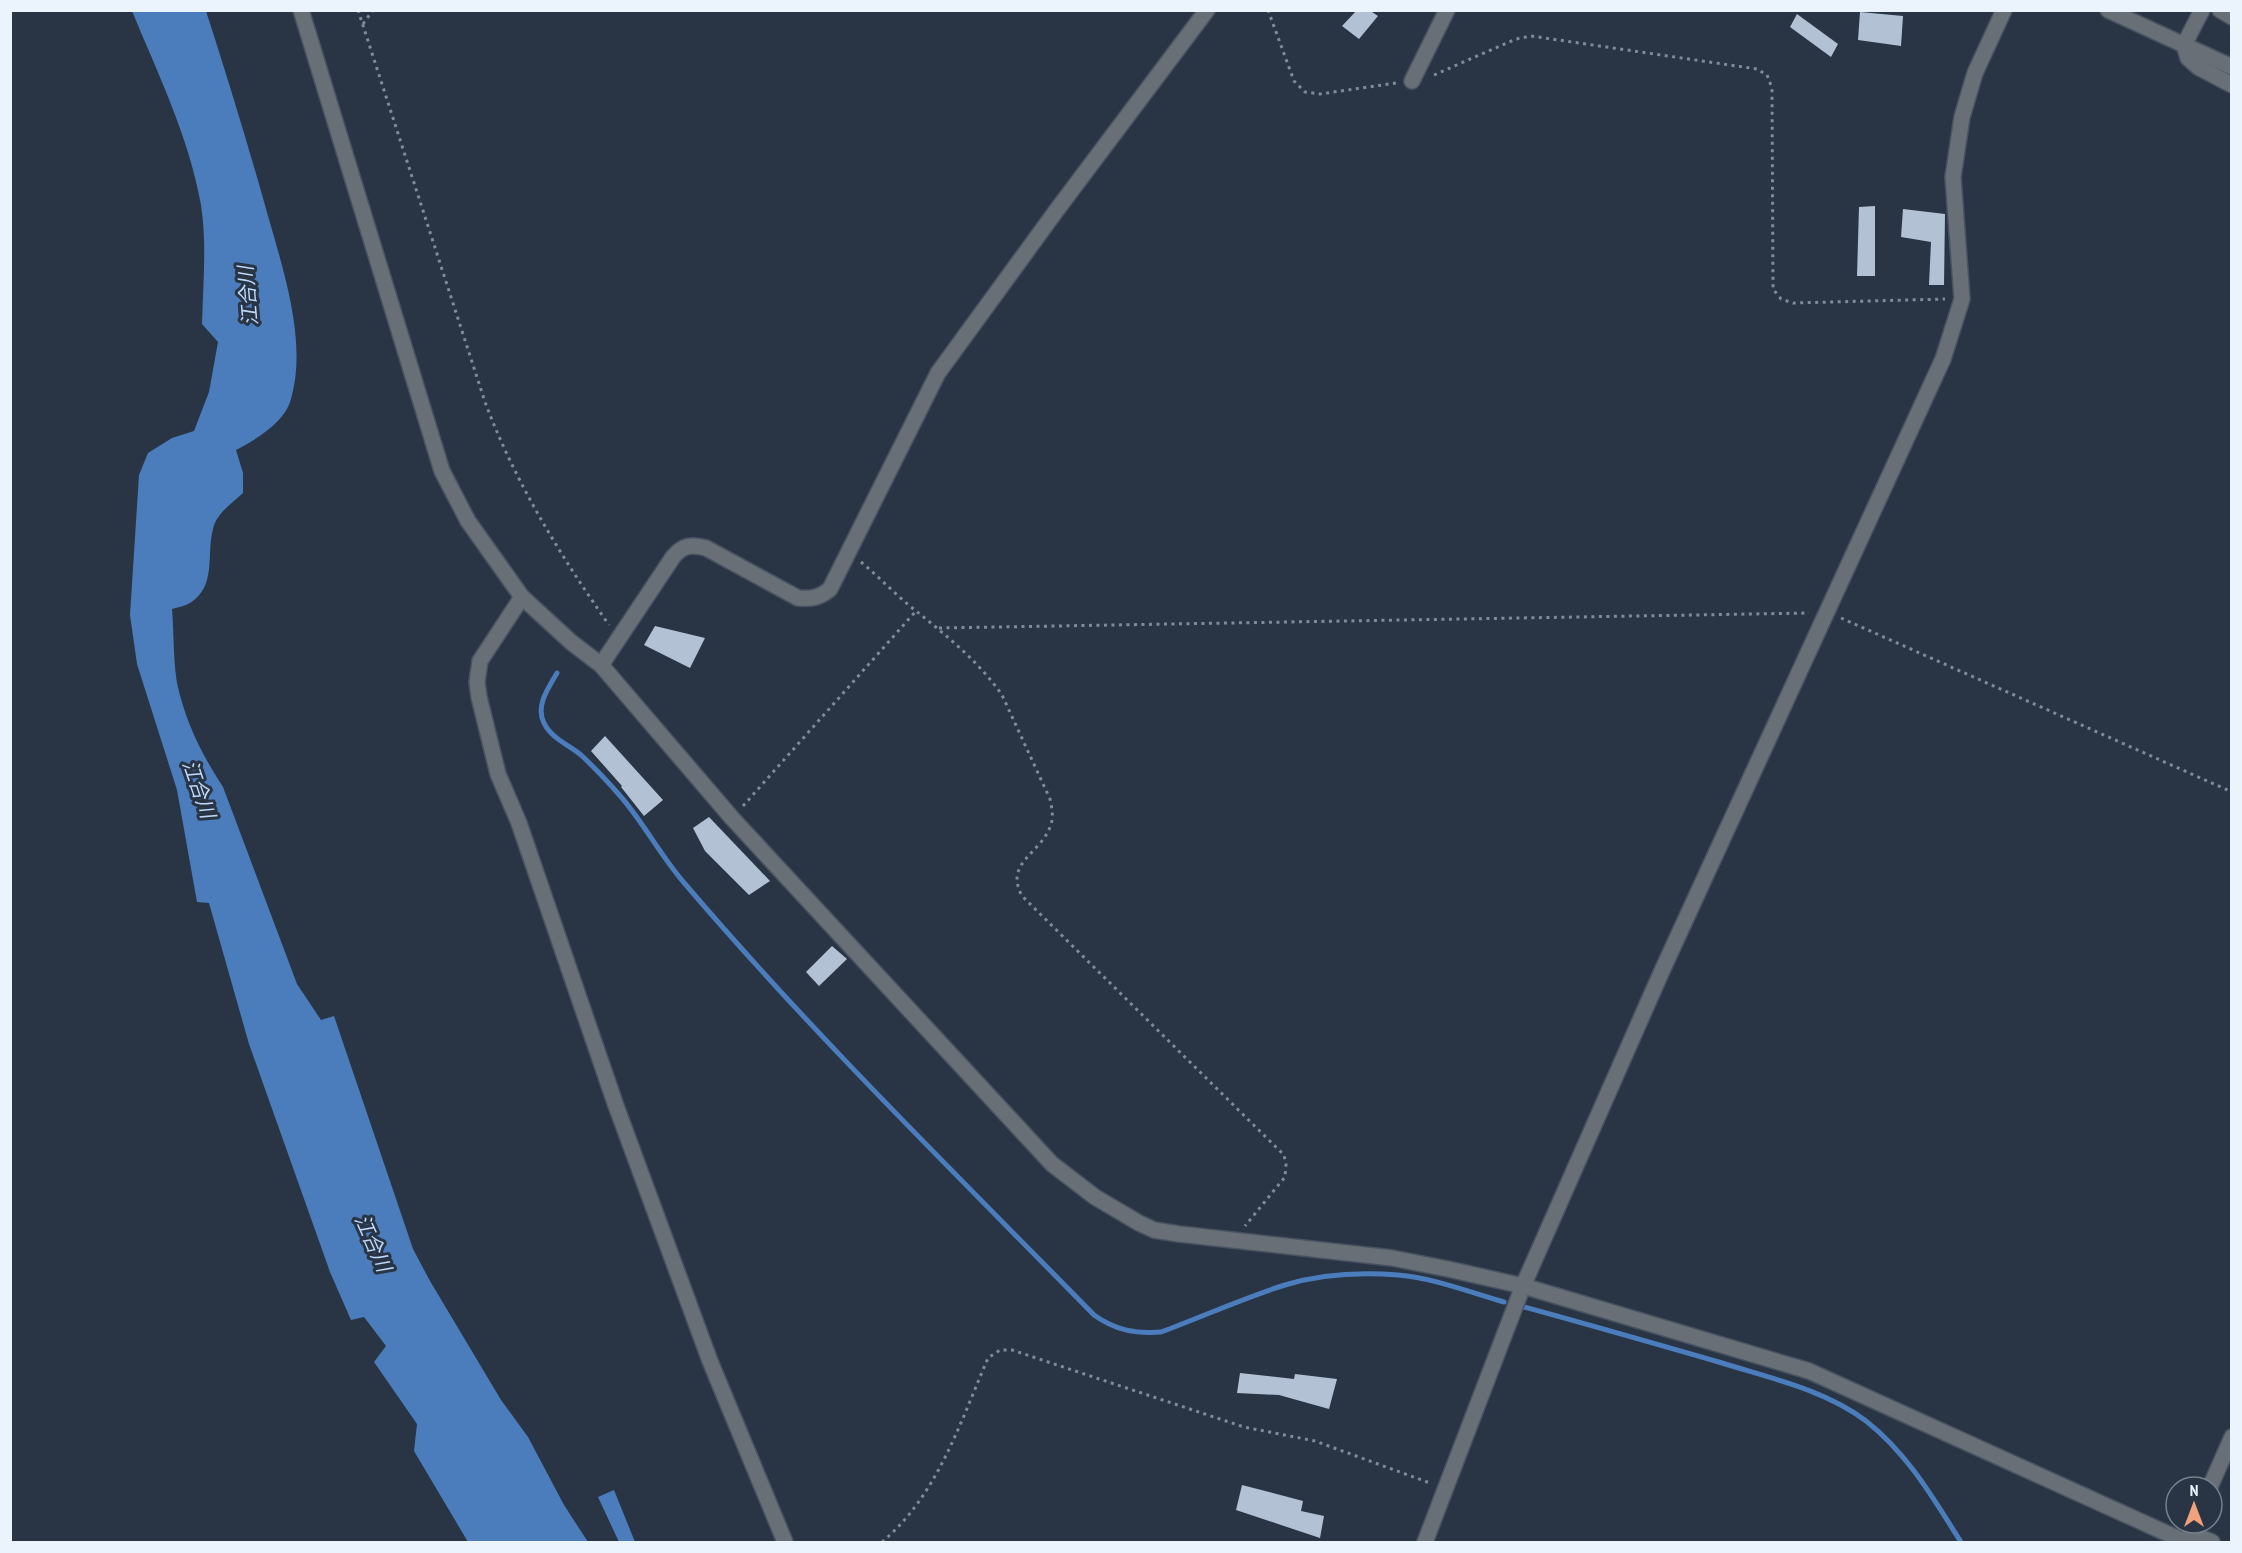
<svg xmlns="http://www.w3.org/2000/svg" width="2242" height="1553" viewBox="0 0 2242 1553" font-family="'PT Sans Narrow','Noto Sans JP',sans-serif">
<rect width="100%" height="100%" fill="#293544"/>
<g fill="#4b7dbd">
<path d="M132,11H206C226,73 245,135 263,198C279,258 309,337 291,399C285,422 257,439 236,450L243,473V493C232,503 216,514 213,529C206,555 217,586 190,603C185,606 178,607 172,609C174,633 173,659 177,683C185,721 202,755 223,787L297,984L321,1020L334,1016L413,1249L430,1281L501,1400L528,1437L564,1505L588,1542H468L414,1451L417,1424L374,1362L386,1346L364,1317L351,1320L330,1272L249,1044L209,903L197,902L177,790L137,664L130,615L139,475L148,453L172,438L194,431L209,392L218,342L202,324C203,285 207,244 201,205C189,137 158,74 132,11Z"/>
<path d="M614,1490L635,1542H619L598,1497Z"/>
</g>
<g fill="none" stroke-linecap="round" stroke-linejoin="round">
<g stroke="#4b7dbd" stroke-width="5">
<path d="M557,673C549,687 535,706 544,723C551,738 569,745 581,755C595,768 609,783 622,798C645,825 662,858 686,885C814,1035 956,1174 1094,1315C1115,1330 1135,1334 1161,1332C1202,1317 1243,1298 1285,1285C1321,1274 1360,1272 1398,1275C1434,1278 1469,1292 1504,1302"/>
<path d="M1524,1307C1590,1325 1656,1344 1722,1363C1770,1378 1825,1390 1866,1421C1908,1454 1933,1498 1961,1542"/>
</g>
</g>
<g fill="#b3c1d5">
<path d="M1357,10H1369L1378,16L1359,39L1342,26Z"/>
<path d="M1860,12L1903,16L1901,46L1858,40Z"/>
<path d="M1797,14L1838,44L1831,57L1790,27Z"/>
<path d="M1875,206V276H1857L1859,207Z"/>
<path d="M1903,209L1945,214L1944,285H1929L1931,242L1901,237Z"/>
<path d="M655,626L705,638L690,668L644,645Z"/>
<path d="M605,736L663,800L644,816L621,787L622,786L591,751Z"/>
<path d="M709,817L770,881L749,895L705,851L693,828Z"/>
<path d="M832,946L847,959L819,986L806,972Z"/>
<path d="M1240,1373L1294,1379L1295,1374L1337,1379L1329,1409L1279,1395L1237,1393Z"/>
<path d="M1242,1485L1303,1501L1301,1511L1324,1516L1320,1538L1236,1510Z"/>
</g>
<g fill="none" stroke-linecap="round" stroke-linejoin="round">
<defs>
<g id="minor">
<path d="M301,10L442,471L468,521L522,597L571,642L601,665L732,818L1052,1164L1095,1197L1139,1223L1154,1230L1179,1234L1392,1258L1448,1269L1523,1286L1809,1371L2186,1542"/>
<path d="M2108,10L2232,67"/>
<path d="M2202,10L2184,45L2188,58L2198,67L2232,85"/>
<path d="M2220,10L2232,17"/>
<path d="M1412,81L1447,10"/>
<path d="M522,597L480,661L477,682L479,697L498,774L519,823L615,1103L710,1361L785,1542"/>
<path d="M601,665L673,557C683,545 691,544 706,548L798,598C812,599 819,598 830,589L938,373L1056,211L1207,10"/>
<path d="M2210,1487L2232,1437"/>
<path d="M2190,1533L2212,1542"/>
<path d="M1425,1542L1523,1286L1661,973L1943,359L1962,299L1953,177L1962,117L1975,73L2004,10"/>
</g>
</defs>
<use href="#minor" stroke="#485362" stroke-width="18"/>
<g stroke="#818b98" stroke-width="3" stroke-dasharray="3 4.5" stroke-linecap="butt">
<path d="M358,10L485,402C515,482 560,555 609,625"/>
<path d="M1268,10L1294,81L1305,92L1320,94L1396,83"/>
<path d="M363,24L373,10"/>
<path d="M1434,75L1516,39L1531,36L1757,69L1767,75L1772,88L1773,289L1781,299L1793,303L1945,299"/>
<path d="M861,562C880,578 897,596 916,611C947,636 979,662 1002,695L1050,799C1052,809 1054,818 1050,827C1040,854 1004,863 1022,896L1284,1155L1286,1164L1285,1177L1245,1226"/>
<path d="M1841,618L2232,792"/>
<path d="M939,628L1809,613"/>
<path d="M743,806L916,611"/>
<path d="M882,1542C937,1496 960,1423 988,1358L1000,1350H1012L1244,1427L1315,1441L1430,1483"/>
</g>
<use href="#minor" stroke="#696f77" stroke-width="15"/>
</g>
<g text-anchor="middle" stroke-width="6" stroke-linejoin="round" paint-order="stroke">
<g font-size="20" font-style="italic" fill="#bed9fc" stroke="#293544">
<text transform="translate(248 296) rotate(-95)" y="7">江合川</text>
<text transform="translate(199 789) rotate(71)" y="7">江合川</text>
<text transform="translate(373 1243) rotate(66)" y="7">江合川</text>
</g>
</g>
<rect width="2242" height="1553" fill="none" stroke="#ebf3fd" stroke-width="24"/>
<g transform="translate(2194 1505)"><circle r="28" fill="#293544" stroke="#77818e" stroke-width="1.5"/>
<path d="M0-4.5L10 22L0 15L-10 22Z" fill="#f1a17c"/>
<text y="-9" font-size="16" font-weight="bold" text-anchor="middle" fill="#ebf3fd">N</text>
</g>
</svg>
